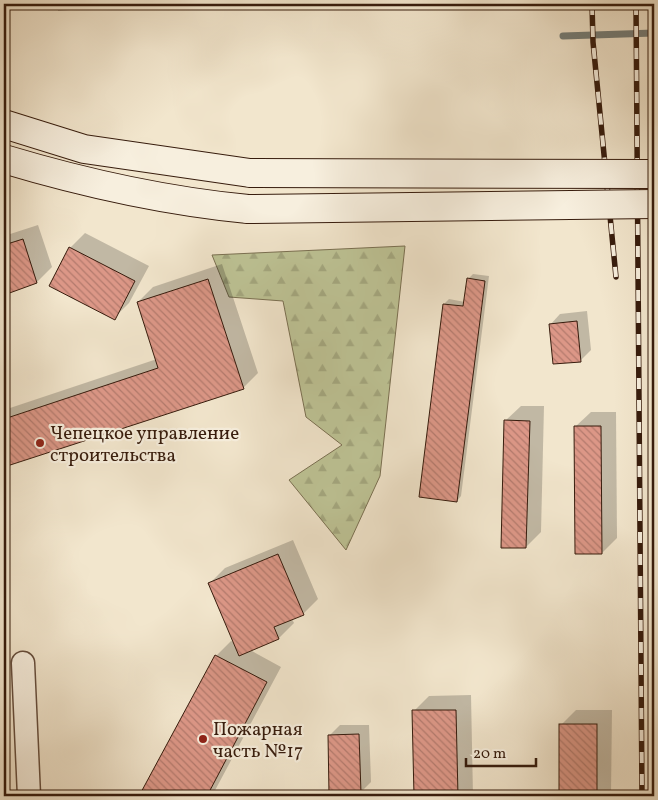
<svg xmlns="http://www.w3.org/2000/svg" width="658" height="800" viewBox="0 0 658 800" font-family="Vollkorn,serif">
<defs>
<pattern id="forest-firs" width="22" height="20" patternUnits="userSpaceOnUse" patternTransform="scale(1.25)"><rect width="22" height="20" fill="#bec496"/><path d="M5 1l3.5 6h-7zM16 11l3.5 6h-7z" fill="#a4a880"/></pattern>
<pattern id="building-back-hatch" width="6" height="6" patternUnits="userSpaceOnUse" patternTransform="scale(1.25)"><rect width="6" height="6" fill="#dc9787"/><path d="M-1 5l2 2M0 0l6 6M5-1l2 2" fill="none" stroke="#b37a6d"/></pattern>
</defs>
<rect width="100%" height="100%" fill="#f2e6cd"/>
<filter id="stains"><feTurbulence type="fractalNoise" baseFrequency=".004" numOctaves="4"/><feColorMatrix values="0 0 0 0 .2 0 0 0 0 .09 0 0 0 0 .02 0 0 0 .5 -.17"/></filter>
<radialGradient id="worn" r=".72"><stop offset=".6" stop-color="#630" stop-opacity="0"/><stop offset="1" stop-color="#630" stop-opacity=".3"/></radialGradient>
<path fill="url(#forest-firs)" stroke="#7a7052" d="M405,246L380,476L346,550L289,480L342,445L306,417L283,301L229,297L212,255Z"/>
<g fill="#0003">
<path d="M58,4H147L58,11Z"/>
<path d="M38,225L52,267L37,282L4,293V236Z"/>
<path d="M85,233L149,266L129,303L114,318L70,248Z"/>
<path d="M222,264L258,373L243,388L4,465V410L157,359L138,302L153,287Z"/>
<path d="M473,274L489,276L461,496L457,501L444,304L449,299L465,302L468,279Z"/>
<path d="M587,311L591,350L581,360L550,325L560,314Z"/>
<path d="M521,406H544L541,532L526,547L505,421Z"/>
<path d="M591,412H616L617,538L602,553L575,427Z"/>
<path d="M293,540L318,599L303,614L292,619L294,623L279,638L250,650L281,667L212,796H141L216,656L231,641L235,643L210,583L225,568Z"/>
<path d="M471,695L473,796H415L414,711L429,696Z"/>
<path d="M576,710H612L611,796H560L561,725Z"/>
<path d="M340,725H369L371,782L361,792L329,736Z"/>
</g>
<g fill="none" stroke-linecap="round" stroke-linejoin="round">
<path stroke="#747d78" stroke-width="7" d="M563,36L654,33"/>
</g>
<g fill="url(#building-back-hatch)" stroke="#371c0d">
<path d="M23,239L37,283L4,295V245Z"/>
<path d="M69,247L135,281L115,320L49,286Z"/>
<path d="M467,278L485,281L457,502L419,497L443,304L463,306Z"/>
<path d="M208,279L244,389L4,467V419L158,368L137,302Z"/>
<path d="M577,321L581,362L553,364L549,324Z"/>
<path d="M504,420L530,421L526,548H501Z"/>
<path d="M574,426H601L602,554H575Z"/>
<path d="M278,554L304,615L274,627L279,639L239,656L208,583Z"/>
<path d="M215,655L267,682L207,796H139Z"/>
<path d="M412,710H456L458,796H414Z"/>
<rect x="559" y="724" width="38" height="72"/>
<path d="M359,734L361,793L329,794L328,735Z"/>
</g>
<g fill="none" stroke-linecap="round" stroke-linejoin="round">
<defs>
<path id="minor" d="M23,663L29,796"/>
<g id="secondary">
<path d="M4,124L84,149L250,173"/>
<path d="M4,159C84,183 165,201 248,209"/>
</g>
</defs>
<use href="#minor" stroke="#664e3d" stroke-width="25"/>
<use href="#secondary" stroke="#371c0d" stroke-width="30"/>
<use href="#minor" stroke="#f7efde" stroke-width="22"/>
<use href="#secondary" stroke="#f7efde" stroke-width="28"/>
<defs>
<g id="rail">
<path d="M592,4L593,42L616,277"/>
<path d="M636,4L642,796"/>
</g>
</defs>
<use href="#rail" stroke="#371c0d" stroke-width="5.5"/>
<use href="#rail" stroke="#f7efde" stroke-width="4" stroke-dasharray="11" stroke-linecap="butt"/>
<defs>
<g id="secondary-bridge">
<path d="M250,173L654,174"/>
<path d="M248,209L654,204"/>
</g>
</defs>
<use href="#secondary-bridge" stroke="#371c0d" stroke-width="30" stroke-linecap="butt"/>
<use href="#secondary-bridge" stroke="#f7efde" stroke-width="28"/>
</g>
<g fill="#8f2418" stroke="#f7efde" stroke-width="2">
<circle cx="40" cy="443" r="5"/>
<circle cx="203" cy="739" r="5"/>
</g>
<g text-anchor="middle" stroke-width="4.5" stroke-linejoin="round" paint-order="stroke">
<g font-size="19" fill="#371c0d" stroke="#f7efde" text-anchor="start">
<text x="50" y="439">Чепецкое управление<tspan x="50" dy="22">строительства</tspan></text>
<text x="213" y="735">Пожарная<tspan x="213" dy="22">часть №17</tspan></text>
</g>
</g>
<rect width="658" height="800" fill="none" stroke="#f2e6cd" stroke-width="20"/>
<rect x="5" y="5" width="648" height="790" fill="none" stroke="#371c0d" stroke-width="2.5"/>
<rect x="10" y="10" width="638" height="780" fill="none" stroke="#371c0d"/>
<path d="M466 758v8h70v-8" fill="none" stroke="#371c0d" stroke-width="2.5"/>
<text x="473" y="758" font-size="15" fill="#371c0d" stroke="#f7efde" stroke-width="4" paint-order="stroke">20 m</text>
<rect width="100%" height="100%" filter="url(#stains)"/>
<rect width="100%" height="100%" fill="url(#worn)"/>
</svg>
